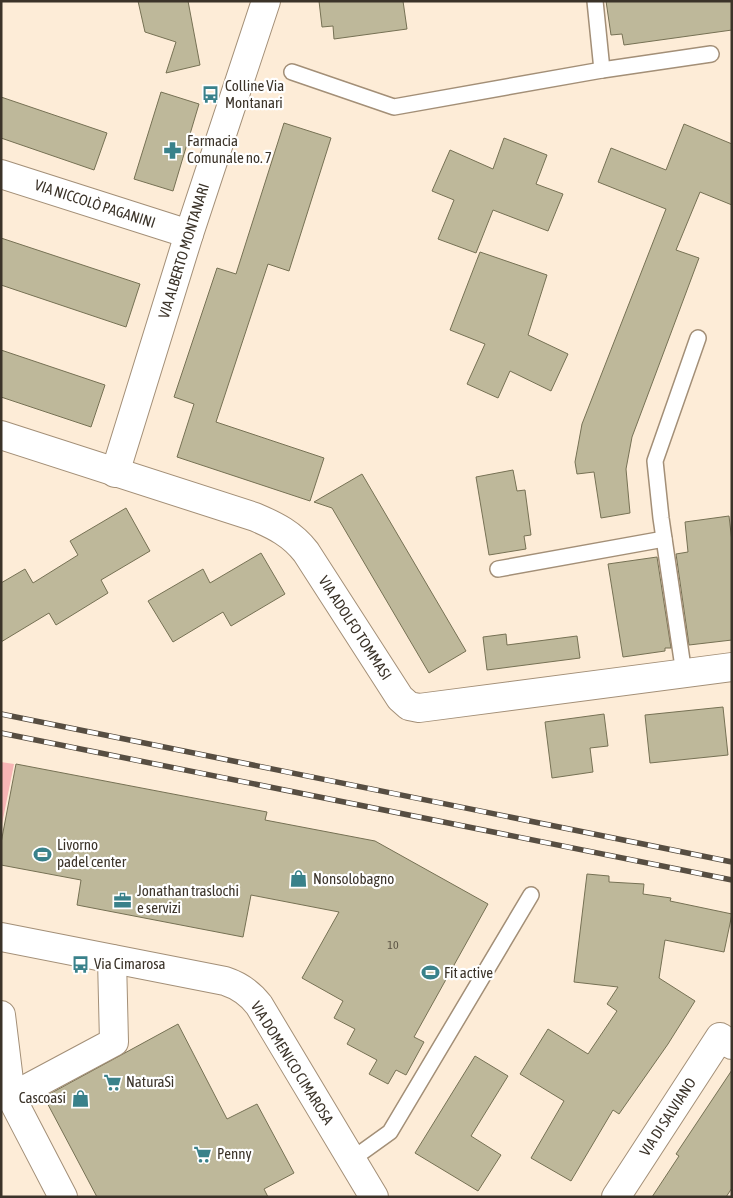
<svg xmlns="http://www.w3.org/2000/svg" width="733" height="1198" viewBox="0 0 733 1198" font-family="'Asap Condensed',sans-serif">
<rect width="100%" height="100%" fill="#fdecd7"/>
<path fill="#f7b5b5" d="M1,762L14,764L1,829Z"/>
<g fill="#beb89a" stroke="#767154">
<path d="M138,1H188L200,65L166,73L176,42L145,32Z"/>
<path d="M319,1H403L407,29L334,39L333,26L322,27Z"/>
<path d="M606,1H732V30L624,45L622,34L611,35Z"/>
<path d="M161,92L199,104L173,191L134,179Z"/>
<path d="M1,97L107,133L94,170L1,138Z"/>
<path d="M284,123L331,138L289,271L268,264L216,422L324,458L310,501L177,457L194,404L174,397L217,268L236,274Z"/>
<path d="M684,124L732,144V205L700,192L676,250L699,258L632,437L626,469L630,513L601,518L594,472L577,474L575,462L582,424L666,209L598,182L611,148L666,170Z"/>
<path d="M504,138L547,155L536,184L563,194L548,231L493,210L476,253L438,239L454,200L432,191L450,150L493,169Z"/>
<path d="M1,238L140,284L126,327L1,285Z"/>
<path d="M480,252L547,275L528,335L568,354L551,391L510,371L498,398L467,384L485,344L450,330Z"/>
<path d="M1,350L105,385L91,427L1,397Z"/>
<path d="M513,470L517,491L525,490L531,535L524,536L526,549L489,555L476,477Z"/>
<path d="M362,474L466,651L429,673L332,508L314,502Z"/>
<path d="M126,508L150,551L101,580L108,593L56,625L49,613L1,642V583L25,569L33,583L78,555L70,541Z"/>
<path d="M729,516L732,542V640L689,645L676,554L688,552L685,522Z"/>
<path d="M261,553L285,594L231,626L223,612L173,642L148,601L203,569L210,583Z"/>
<path d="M657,557L671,648H665V651L623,657L608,564Z"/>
<path d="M506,634L507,645L577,636L580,658L487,670L483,637Z"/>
<path d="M723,707L728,755L650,763L645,715Z"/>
<path d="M604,714L608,746L590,748L593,772L552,778L545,722Z"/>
<path d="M16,764L267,812L265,820L375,841L488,904L414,1037L424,1042L406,1075L396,1070L388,1084L369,1074L377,1060L347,1044L355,1029L334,1018L343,1001L302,978L339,912L251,895L243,937L77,905L81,880L1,865V843Z"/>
<path d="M587,874L609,876V882L644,884L643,894L671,898L670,901L732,914L724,952L665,940L659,978L695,1001L668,1044L619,1114L613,1110L571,1181L531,1158L564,1101L520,1074L548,1029L588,1054L617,1011L607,1004L618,987L574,982Z"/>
<path d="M178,1024L227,1119L257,1104L294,1173L264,1189L268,1197H97L44,1097Z"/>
<path d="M475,1056L508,1076L471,1136L501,1155L478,1191L415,1153Z"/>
<path d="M732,1070V1188L726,1197H652L679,1156L676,1154Z"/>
</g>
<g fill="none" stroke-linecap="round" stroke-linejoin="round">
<defs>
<g id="lane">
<path d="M595,1L602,70"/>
<path d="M292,72L394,107L602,70L711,54"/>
<path d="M498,569L664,539"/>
<path d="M684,674L661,518L655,461L698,338"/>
<path d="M351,1160L390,1132L531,895"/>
</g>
<g id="street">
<path d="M1,174L189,234"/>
<path d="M1,435L255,517C276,526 292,534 306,552L400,698L409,706L419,708L732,667"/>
<path d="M115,473L189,234L266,1"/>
<path d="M1,1015L11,1097L63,1197"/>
<path d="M11,1097L114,1042L112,959"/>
<path d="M616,1197L720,1037L732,1045"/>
</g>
<path id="secondary" d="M1,937L225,981C240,986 250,993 259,1005L374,1197"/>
</defs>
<use href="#lane" stroke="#a38f77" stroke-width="18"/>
<use href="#street" stroke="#a38f77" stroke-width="30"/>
<use href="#secondary" stroke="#a38f77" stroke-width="30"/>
<use href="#lane" stroke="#fff" stroke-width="15"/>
<use href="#street" stroke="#fff" stroke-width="28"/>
<use href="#secondary" stroke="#fff" stroke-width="28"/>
<defs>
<g id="rail">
<path d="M1,714L732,862"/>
<path d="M1,733L732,880"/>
</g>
</defs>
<use href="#rail" stroke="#574e42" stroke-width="5.5"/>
<use href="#rail" stroke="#fff" stroke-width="4" stroke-dasharray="11" stroke-linecap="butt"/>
</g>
<defs>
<symbol id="bus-bare" viewBox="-9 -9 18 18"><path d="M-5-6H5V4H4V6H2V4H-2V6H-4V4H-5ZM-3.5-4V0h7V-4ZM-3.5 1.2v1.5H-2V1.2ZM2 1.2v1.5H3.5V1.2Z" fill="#39818a" stroke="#fff" stroke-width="2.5" paint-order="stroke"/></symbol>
<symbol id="pharmacy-bare" viewBox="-9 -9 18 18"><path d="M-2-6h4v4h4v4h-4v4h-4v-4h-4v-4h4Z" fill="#39818a" stroke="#fff" stroke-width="2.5" paint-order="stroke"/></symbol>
<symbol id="stadium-bare" viewBox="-9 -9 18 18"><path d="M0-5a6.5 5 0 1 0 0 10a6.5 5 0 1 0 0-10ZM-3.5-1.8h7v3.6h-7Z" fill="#39818a" stroke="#fff" stroke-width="2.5" paint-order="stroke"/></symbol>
<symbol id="shop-bare" viewBox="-9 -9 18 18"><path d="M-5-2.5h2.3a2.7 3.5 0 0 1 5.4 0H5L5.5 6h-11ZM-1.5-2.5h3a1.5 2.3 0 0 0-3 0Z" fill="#39818a" stroke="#fff" stroke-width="2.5" paint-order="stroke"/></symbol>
<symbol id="office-bare" viewBox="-9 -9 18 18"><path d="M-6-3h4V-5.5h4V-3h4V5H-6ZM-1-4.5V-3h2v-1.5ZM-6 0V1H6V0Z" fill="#39818a" stroke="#fff" stroke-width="2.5" paint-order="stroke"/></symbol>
<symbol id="supermarket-bare" viewBox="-9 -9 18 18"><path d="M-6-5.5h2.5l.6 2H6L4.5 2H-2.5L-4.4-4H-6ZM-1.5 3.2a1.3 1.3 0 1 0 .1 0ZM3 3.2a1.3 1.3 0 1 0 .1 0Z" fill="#39818a" stroke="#fff" stroke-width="2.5" paint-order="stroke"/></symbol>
</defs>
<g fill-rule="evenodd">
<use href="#bus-bare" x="198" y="82" width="25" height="25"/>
<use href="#pharmacy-bare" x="160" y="138" width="25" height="25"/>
<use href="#stadium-bare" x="30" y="842" width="25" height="25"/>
<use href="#shop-bare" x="286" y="866" width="25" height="25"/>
<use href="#office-bare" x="110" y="888" width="25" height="25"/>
<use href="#bus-bare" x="68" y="952" width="25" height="25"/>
<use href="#stadium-bare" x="418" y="960" width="25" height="25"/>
<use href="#supermarket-bare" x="100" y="1070" width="25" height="25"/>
<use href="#shop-bare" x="68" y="1086" width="25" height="25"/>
<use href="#supermarket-bare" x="190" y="1142" width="25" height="25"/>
</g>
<g text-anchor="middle" stroke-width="4.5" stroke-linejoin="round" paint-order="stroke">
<g font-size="12" fill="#5c5445">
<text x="393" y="949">10</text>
</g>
<g font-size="15" fill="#3b3329" stroke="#fff" text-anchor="start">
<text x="225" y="91">Colline Via<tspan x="225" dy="17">Montanari</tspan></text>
<text x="187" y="146">Farmacia<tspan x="187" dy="17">Comunale no. 7</tspan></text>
<text x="57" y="850">Livorno<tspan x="57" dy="17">padel center</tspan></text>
<text x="313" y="884">Nonsolobagno</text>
<text x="137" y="896">Jonathan traslochi<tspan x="137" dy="17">e servizi</tspan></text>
<text x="94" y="969">Via Cimarosa</text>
<text x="444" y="978">Fit active</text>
<text x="126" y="1087">NaturaSì</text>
<text x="66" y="1103" text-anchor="end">Cascoasi</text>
<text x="217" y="1159">Penny</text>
</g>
<g font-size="15" fill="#3b3329" stroke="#fff">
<text transform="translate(95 204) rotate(18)" y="5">VIA NICCOLÒ PAGANINI</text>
<text transform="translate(184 251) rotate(-73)" y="5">VIA ALBERTO MONTANARI</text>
<text transform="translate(355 628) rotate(57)" y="5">VIA ADOLFO TOMMASI</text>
<text transform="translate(292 1063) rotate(58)" y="5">VIA DOMENICO CIMAROSA</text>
<text transform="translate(668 1117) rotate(-57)" y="5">VIA DI SALVIANO</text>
</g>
</g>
<rect width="733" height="1198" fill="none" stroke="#3b3329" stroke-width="5"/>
</svg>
